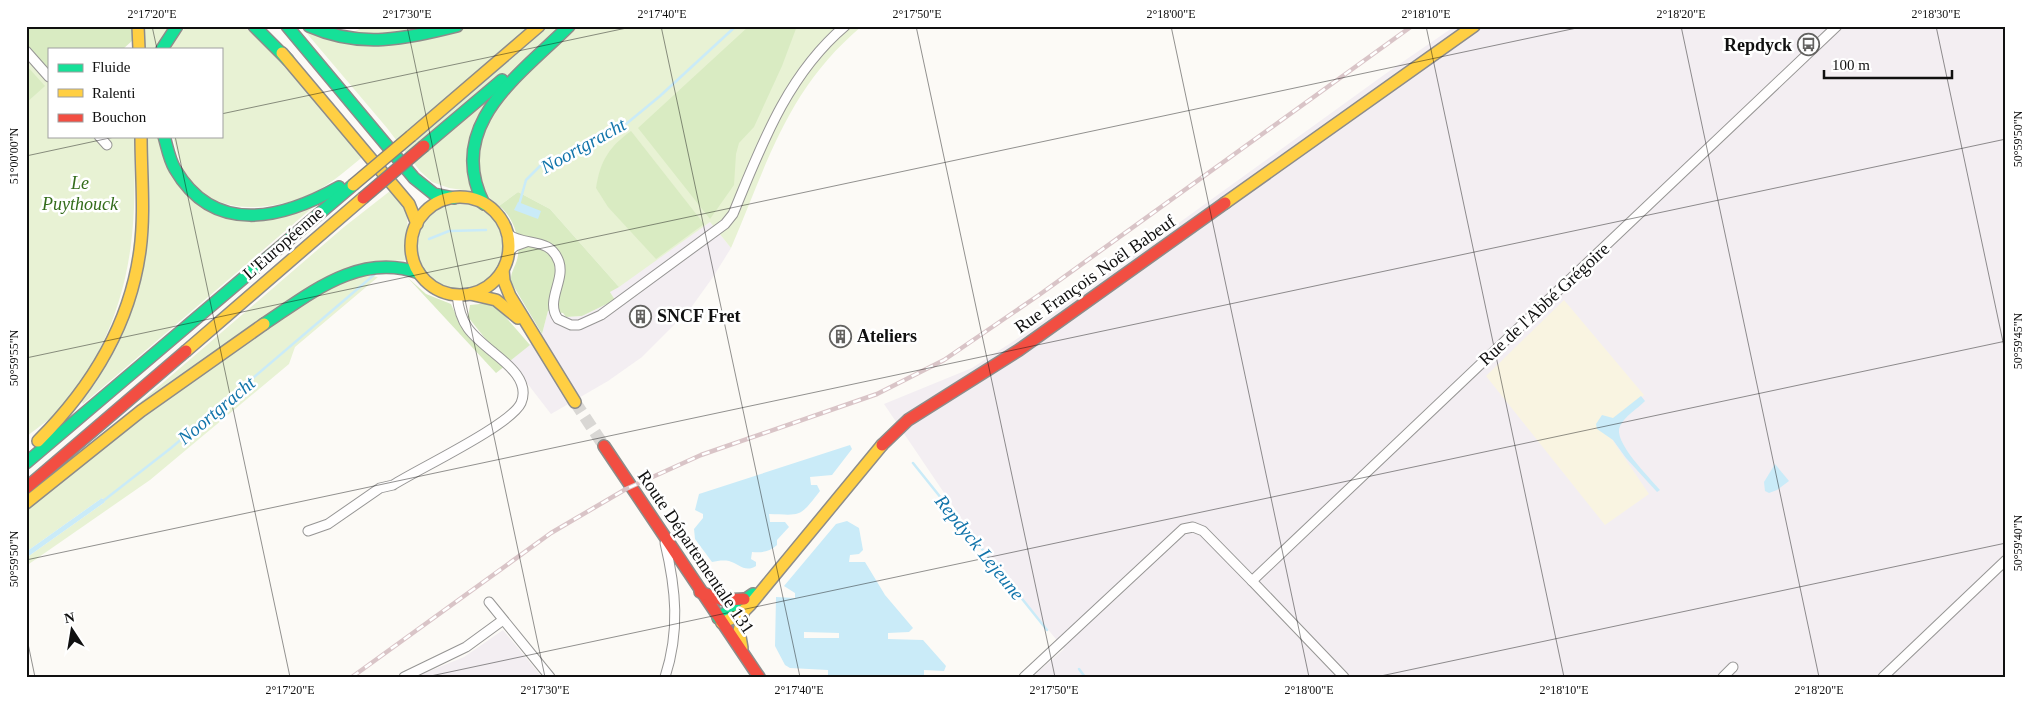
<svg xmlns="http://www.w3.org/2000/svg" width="2032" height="703" viewBox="0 0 2032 703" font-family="'Times New Roman',serif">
<rect width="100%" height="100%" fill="#fcfaf6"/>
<g fill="#f3eef2">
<path d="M1455,26H2006V677H1032L1064,649L982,549L884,404L972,368L1029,331L1388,72Z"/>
<path d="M710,222L731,248L713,277L690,309L642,357L608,381L551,414L510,361L542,334L548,311L566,317L582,316L615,300L610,292Z"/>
<path d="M503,630L542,677H415L464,657Z"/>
</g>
<path fill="#f9f4e1" d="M1564,300L1644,395L1605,429L1649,494L1605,525L1486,376Z"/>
<g fill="#e8f2d4">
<path d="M142,26H171L158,49H143Z"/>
<path d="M187,26C204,26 225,23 241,26C258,30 345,137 362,157L360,159C343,173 326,188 306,196C273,210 221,215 194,185C182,171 177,154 173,136H221V49H170L174,39Z"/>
<path d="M366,26H862C787,89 768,162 731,248L710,222L619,287L550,209L518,192L499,206L484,193L449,188L432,182L420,171L387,128L304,30L353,32Z"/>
<path d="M26,51L49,73V136H134C136,217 135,277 99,351C90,368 80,388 67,403C56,416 39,426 26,437Z"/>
<path d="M144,136H160L206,211L312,208L83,404L82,402L126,322Z"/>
<path d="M390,191C394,197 402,203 405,209C410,219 406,247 407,260L375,262L345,269L115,424L344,227Z"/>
<circle cx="460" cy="247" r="43"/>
<path d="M364,275L378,277L295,347L289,364L150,480L26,566V558L105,502L102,498L26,552V511C100,449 177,391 256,336C290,313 324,283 364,275Z"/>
</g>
<g fill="#d9ebc2">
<path d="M26,26H133V40L123,49H49V73L26,51Z"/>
<path d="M749,26H797L782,66L754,127L739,143L736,154L734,185L710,219L638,128Z"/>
<path d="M26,65L45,86L26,103Z"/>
<path d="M631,131L704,224L656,259L608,207L596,188C600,161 609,147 631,131Z"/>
<path d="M518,192L550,209L619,287L610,292L615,300L582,316L566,317L563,313L548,311L542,334L511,282C510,271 517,265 518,255C520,238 513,216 499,206Z"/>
<path d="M408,278L426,294L451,304C464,335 479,346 505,366L496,373Z"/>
<path d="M489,303L497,307L530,345L510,361L488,342L468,317L470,305Z"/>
</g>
<g fill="#caebf8" fill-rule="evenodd">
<path d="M518,202L541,211L538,219L514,210Z"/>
<path d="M1641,396L1645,401C1637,409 1625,416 1620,426C1612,441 1650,478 1660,490L1657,492L1626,458L1613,440L1597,429L1596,424L1602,415L1613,418Z"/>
<path d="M850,445L852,449L832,475L810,477L811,485H817L820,491C799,518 802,515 769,514L770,522H785L789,527L777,540V545C769,552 762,553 752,552L751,559L756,562V566C745,573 739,564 729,561C723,560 717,561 712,562L695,539L694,529L703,518V514L695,510L699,494Z"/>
<path d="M1775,464L1789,481L1777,490L1769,493L1765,491L1764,482Z"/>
<path d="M102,498L105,502L26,558V552Z"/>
<path d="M847,521L859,528L863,550L859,554L850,555L849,562H865L885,595L913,628L909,632L888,633V639L923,640L946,666L944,671L924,670V677H800L828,676V670L790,668L785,665L775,646L776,597L795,598V593L784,586L836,524ZM804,632L839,633V638H804Z"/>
</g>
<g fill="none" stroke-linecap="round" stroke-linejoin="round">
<g stroke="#caebf8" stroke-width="2.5">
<path d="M519,205L526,180L542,164L620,129L660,96L736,26"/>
<path d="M429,239L449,231L486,230"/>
<path d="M913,463L1047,630"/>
<path d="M103,501L171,448L375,274"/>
<path d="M1079,669L1085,677"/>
</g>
<path stroke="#d9d7d4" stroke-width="12" stroke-dasharray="12 6" stroke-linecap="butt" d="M575,402L604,446"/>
<defs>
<g id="street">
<path d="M26,51L49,77"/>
<path d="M99,136L107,145"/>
<path d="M508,234C525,247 550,236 559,262C565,281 545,301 558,319L571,325H579L601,315L725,224L733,214C761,146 787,75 845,26"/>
<path d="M509,251L515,246L526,242"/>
<path d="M308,531L328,524L380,488L393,485C418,469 511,425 521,403C530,382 509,365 494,353C472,335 460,326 457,295"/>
<path d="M1252,581L1344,677"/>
<path d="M489,602L550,677"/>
<path d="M404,677L466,647L503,620"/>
<path d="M665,677C680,631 676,589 665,543"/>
<path d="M1024,677L1183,529L1193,527L1203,531L1252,581L1837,26"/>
<path d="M1723,677L1733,667"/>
<path d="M1883,677L2006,560"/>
</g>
<g id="fast">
<path d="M254,26L288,60"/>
<path d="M287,26L414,178L434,194L454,198"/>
<path d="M309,26C361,49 404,39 457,26"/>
<path d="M162,49L177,26"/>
<path d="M164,136C167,146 169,159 175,169C214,236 282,219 339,187"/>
<path d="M424,146L502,80"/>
<path d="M484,204C444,125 520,75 569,26"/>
<path d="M264,324C311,293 359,252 419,273"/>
<path d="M26,463L353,185"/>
<path d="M718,618L753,594"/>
</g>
<g id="slow">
<path d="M138,26L139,49"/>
<path d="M282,53L409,204L417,224"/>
<path d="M411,136L539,26"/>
<circle cx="460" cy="246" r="49"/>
<path d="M1225,203L1474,26"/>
<path d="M503,270L504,281L510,296L575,402"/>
<path d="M470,294L496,300L518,318"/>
<path d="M186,351L363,198"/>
<path d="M38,441C91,388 130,325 140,250C145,213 141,174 141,136"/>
<path d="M26,503L141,411L264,324"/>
<path d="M722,623L741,614L750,605L882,445"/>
<path d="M742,648L739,631L744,610"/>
</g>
<g id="jam">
<path d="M882,445L908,420L1019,350L1225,203"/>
<path d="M604,446L759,677"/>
<path d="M26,488L186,351"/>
<path d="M700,592L723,600L744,599"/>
</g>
</defs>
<use href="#street" stroke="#969594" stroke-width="11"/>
<use href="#fast" stroke="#8d8c8a" stroke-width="14"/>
<use href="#slow" stroke="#8d8c8a" stroke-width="14"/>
<use href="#jam" stroke="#8d8c8a" stroke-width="14"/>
<use href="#street" stroke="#fffefe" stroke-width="9"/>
<use href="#fast" stroke="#16e098" stroke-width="11"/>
<use href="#slow" stroke="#ffcf43" stroke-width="11"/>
<use href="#jam" stroke="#f24e42" stroke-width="11"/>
<defs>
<path id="rail" d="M352,677L551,533L626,489L701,455L877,394L944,360L1039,295L1412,26"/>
</defs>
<use href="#rail" stroke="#d9c4c7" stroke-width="4.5"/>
<use href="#rail" stroke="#fff" stroke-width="2.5" stroke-dasharray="8" stroke-linecap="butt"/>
<defs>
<path id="slow-bridge" d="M353,185L411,136"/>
<path id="jam-bridge" d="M363,198L424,146"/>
</defs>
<use href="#slow-bridge" stroke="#848381" stroke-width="14" stroke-linecap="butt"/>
<use href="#jam-bridge" stroke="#848381" stroke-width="14" stroke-linecap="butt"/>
<use href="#slow-bridge" stroke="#ffcf43" stroke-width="11"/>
<use href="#jam-bridge" stroke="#f24e42" stroke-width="11"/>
</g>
<path fill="none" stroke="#101010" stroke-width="1" stroke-opacity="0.45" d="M152,26L157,49M407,26L545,677M661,26L800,677M916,26L1055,677M1171,26L1309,677M1426,26L1564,677M1681,26L1819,677M1936,26L2006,356M221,114L636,26M175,136L290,677M26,156L119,136M26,358L1586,26M26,560L2006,139M26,634L35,677M426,677L2006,341M1376,677L2006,543"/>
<defs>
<symbol id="bus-ring" viewBox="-11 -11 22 22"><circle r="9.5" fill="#fff" stroke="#636260" stroke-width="1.5"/><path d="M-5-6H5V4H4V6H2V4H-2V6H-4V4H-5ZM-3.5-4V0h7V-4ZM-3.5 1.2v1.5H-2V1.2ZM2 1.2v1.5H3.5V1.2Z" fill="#636260"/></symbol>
<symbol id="building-ring" viewBox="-11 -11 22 22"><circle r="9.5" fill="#fff" stroke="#636260" stroke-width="1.5"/><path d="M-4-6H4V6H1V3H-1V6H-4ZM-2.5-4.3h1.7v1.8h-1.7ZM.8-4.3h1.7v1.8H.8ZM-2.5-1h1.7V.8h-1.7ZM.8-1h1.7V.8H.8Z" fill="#636260"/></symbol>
</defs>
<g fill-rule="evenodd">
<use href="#bus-ring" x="1796" y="32" width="25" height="25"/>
<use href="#building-ring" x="628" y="304" width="25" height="25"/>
<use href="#building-ring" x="828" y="324" width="25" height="25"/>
</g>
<g text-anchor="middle" stroke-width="5" stroke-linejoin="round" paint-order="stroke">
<g font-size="18" font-weight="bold" fill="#101010" stroke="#fff" text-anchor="start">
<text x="1792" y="51" text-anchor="end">Repdyck</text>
<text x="657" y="322">SNCF Fret</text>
<text x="857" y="342">Ateliers</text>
</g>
<g font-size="18" font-style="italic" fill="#336c1b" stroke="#fff">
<text x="80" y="189">Le<tspan x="80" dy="21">Puythouck</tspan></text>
</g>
<g font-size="18" fill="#101010" stroke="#fff">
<text transform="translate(283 243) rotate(-41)" y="6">L'Européenne</text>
<text transform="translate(1095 274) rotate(-35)" y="6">Rue François Noël Babeuf</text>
<text transform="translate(1544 304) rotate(-43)" y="6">Rue de l'Abbé Grégoire</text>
<text transform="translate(696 552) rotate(56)" y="6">Route Départementale 131</text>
</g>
<g font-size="19" font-style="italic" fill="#1174aa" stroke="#fff">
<text transform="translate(583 145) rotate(-29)" y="7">Noortgracht</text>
<text transform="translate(216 410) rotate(-40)" y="7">Noortgracht</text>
<text transform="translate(980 547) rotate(51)" y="7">Repdyck Lejeune</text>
</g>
</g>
<rect width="2032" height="703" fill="none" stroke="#ffffff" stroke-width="55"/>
<rect x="48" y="48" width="175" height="90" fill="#ffffff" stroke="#9f9f9f"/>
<rect x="58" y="64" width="25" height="8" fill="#16e098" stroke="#9f9f9f"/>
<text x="92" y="72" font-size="15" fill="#101010">Fluide</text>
<rect x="58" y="89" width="25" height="8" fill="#ffcf43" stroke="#9f9f9f"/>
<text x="92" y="98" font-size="15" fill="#101010">Ralenti</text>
<rect x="58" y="114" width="25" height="8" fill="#f24e42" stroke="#9f9f9f"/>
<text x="92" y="122" font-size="15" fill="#101010">Bouchon</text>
<g transform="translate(72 630) rotate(348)" stroke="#ffffff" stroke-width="4" paint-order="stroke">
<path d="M0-4L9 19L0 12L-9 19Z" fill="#101010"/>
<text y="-8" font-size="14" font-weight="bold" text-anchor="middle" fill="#101010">N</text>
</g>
<path d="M1824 70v8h128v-8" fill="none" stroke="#101010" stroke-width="2.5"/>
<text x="1832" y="70" font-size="15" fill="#101010" stroke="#ffffff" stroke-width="4" paint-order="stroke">100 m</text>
<rect x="28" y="28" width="1976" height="648" fill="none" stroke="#101010" stroke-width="2"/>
<g font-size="12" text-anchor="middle" fill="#101010">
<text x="152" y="18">2°17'20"E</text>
<text x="407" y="18">2°17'30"E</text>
<text x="662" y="18">2°17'40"E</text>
<text x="917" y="18">2°17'50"E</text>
<text x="1171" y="18">2°18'00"E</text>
<text x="1426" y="18">2°18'10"E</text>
<text x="1681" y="18">2°18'20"E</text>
<text x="1936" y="18">2°18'30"E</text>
<text transform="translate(2018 139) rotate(-90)" y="4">50°59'50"N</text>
<text transform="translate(14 156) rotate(-90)" y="4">51°00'00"N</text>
<text transform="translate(2018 341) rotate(-90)" y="4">50°59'45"N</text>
<text transform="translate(14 358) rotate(-90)" y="4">50°59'55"N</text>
<text transform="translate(2018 543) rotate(-90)" y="4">50°59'40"N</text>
<text transform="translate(14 559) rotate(-90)" y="4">50°59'50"N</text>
<text x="290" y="694">2°17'20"E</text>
<text x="545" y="694">2°17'30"E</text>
<text x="799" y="694">2°17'40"E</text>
<text x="1054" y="694">2°17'50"E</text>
<text x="1309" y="694">2°18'00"E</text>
<text x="1564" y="694">2°18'10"E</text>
<text x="1819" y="694">2°18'20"E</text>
</g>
</svg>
